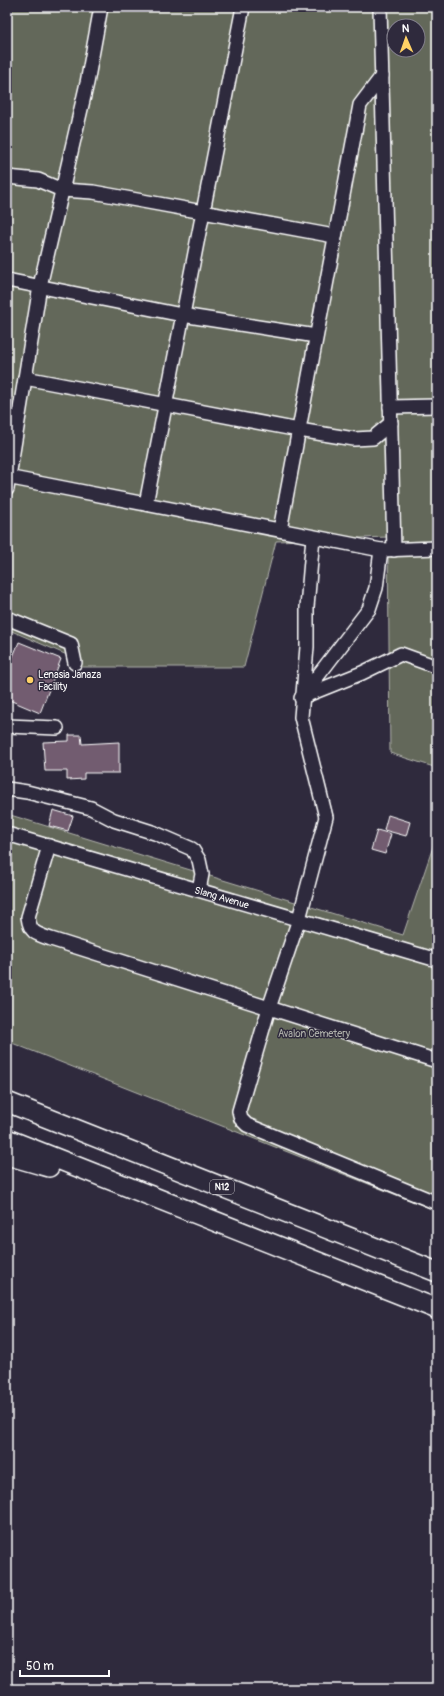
<svg xmlns="http://www.w3.org/2000/svg" width="444" height="1696" viewBox="0 0 444 1696" font-family="Pangolin,sans-serif">
<rect width="100%" height="100%" fill="#2f2a3d"/>
<filter id="ink" filterUnits="userSpaceOnUse"><feTurbulence type="fractalNoise" baseFrequency=".025" numOctaves="2"/><feDisplacementMap in="SourceGraphic" scale="8" xChannelSelector="R" yChannelSelector="G"/><feConvolveMatrix kernelMatrix="1 2 1 2 8 2 1 2 1" color-interpolation-filters="sRGB"/></filter>
<g filter="url(#ink)">
<g fill="#63675a" stroke="#b1b3ac" fill-rule="evenodd">
<path d="M7,7H437V768L390,753L388,537L276,541L244,667H69L67,655L7,629ZM394,26H418V50H394Z"/>
<path d="M7,814L403,935L437,835V1211L7,1041Z"/>
</g>
<g fill="#725c70" stroke="#fff">
<path d="M19,642L61,659L40,713L7,699V671Z"/>
<path d="M69,735H81L82,744L119,742V773H84V779L67,780V771H45L43,742L69,741Z"/>
<path d="M53,810L73,816L68,831L49,826Z"/>
<path d="M388,815L410,822L406,836L384,830Z"/>
<path d="M377,830L391,834L385,854L371,850Z"/>
</g>
<g fill="none" stroke-linecap="round" stroke-linejoin="round">
<defs>
<g id="minor">
<path d="M380,7L394,550"/>
<path d="M7,177L38,180L62,190L93,192L334,236"/>
<path d="M7,280L182,315L316,336"/>
<path d="M25,378L299,430L354,439L373,438L391,423"/>
<path d="M390,407L437,406"/>
<path d="M7,477L381,550L437,548"/>
<path d="M7,489L40,286L87,83L101,7"/>
<path d="M146,504L243,7"/>
<path d="M280,530L360,105L382,76"/>
<path d="M313,537L307,607V647L301,717L326,817L299,919L269,1008L239,1111L241,1119L247,1125L437,1203"/>
<path d="M7,618L71,644L75,663"/>
<path d="M302,697L362,673L401,654L437,667"/>
<path d="M301,698L369,609L376,588L381,550"/>
<path d="M7,726L57,728"/>
<path d="M7,789L27,792L91,808L114,820L155,833L192,849L199,860L202,874L199,890"/>
<path id="s1" d="M7,834L437,960"/>
<path d="M49,846L28,917C30,933 36,934 51,939L437,1061"/>
</g>
<g id="highway">
<path d="M7,1102L437,1272"/>
<path d="M7,1139L437,1309"/>
<path d="M7,1155L49,1167"/>
</g>
</defs>
<use href="#minor" stroke="#fff" stroke-width="16"/>
<use href="#highway" stroke="#fff" stroke-width="22"/>
<use href="#minor" stroke="#2f2a3d" stroke-width="13"/>
<use href="#highway" stroke="#2f2a3d" stroke-width="19"/>
</g>
</g>
<circle fill="#ffd166" stroke="#2f2a3d" stroke-width="1.5" cx="30" cy="680" r="4"/>
<g text-anchor="middle" stroke-width="3" stroke-linejoin="round" paint-order="stroke">
<rect fill="#2f2a3d" stroke="#c1bfc5" stroke-width="1" x="210" y="1180" width="24" height="14" rx="3"/>
<g font-size="9" font-weight="bold" fill="#fff">
<text x="222" y="1190">N12</text>
</g>
<g font-size="10" fill="#fff" stroke="#2f2a3d" text-anchor="start">
<text x="38" y="678">Lenasia Janaza<tspan x="38" dy="12">Facility</tspan></text>
</g>
<g font-size="10" fill="#fff" stroke="#2f2a3d">
<text dy="4" stroke="none"><textPath href="#s1" startOffset="224">Slang Avenue</textPath></text>
</g>
<g font-size="10" fill="#b1b3ac" stroke="#2f2a3d">
<text x="314" y="1037">Avalon Cemetery</text>
</g>
</g>
<rect width="444" height="1696" fill="none" stroke="#2f2a3d" stroke-width="24"/>
<rect x="12" y="12" width="420" height="1672" fill="none" stroke="#fff" stroke-width="1.5" filter="url(#ink)"/>
<g transform="translate(406 38) rotate(358)"><circle r="19" fill="#2f2a3d" stroke="#827f8b"/>
<path d="M0-3L7 15L0 10L-7 15Z" fill="#ffd166"/>
<text y="-6" font-size="11" font-weight="bold" text-anchor="middle" fill="#ffffff">N</text>
</g>
<path d="M20 1670v6h89v-6" fill="none" stroke="#ffffff" stroke-width="2"/>
<text x="26" y="1670" font-size="12" fill="#ffffff" stroke="#2f2a3d" stroke-width="3" paint-order="stroke">50 m</text>
</svg>
